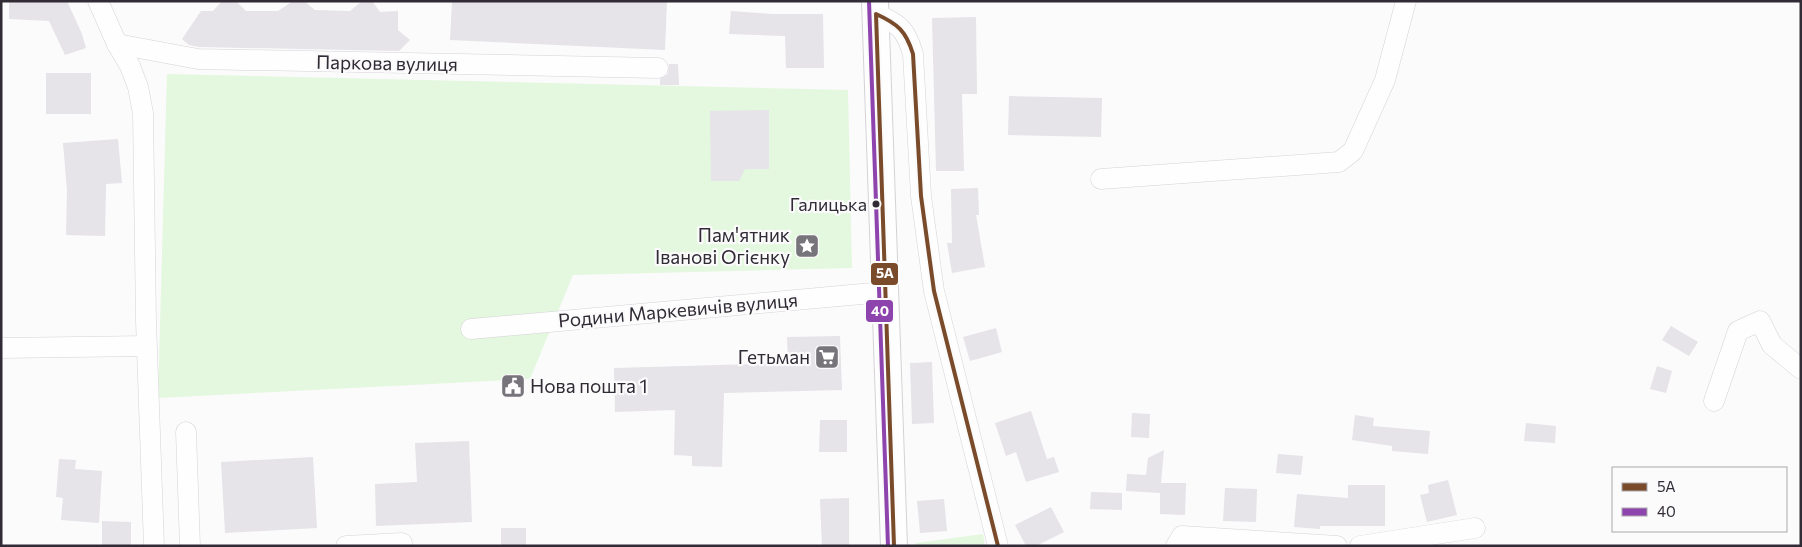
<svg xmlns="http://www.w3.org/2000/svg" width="1802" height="547" viewBox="0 0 1802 547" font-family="Commissioner,sans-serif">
<rect width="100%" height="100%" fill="#fbfbfb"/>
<g fill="#e3f8de">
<path d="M167,74L848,90L852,268L573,275L530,379L158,398Z"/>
<path d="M983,534L985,546H916V543Z"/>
</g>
<g fill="#e6e3e9">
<path d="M9,1H67L82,34L86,48L65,55L49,21L9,19Z"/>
<path d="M222,1H236L246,11H278L293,1H304L315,10L350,11L362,1H372L380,12L398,11V30L410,40L399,51L199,47L189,45L182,39L201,11H213Z"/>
<path d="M452,1H667L665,50L450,40Z"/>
<path d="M731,11L772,14H823L824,68H786L785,36L729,34Z"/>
<path d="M976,17L977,94H962L964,171H936L932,18Z"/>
<path d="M669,64H678L679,85H660V79L668,74Z"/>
<rect x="46" y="73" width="45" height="41"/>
<path d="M1009,96L1102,98L1101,137L1008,135Z"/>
<path d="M769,110V169H745L739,181H711L710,111Z"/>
<path d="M118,139L122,183L106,184L105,236L66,235L67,191L63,143Z"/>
<path d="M978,188L979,215H976L985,267L952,273L947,243H952L951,189Z"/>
<path d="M1671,326L1698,342L1689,356L1662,340Z"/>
<path d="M996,328L1002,352L970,361L963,337Z"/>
<path d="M840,336L842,390L724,393L722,467L692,466V456L674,455L675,410L615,412L614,368L788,363L787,337Z"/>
<path d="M932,362L934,423L912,424L910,363Z"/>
<path d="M1657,366L1672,371L1666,393L1650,389Z"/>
<path d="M1031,411L1047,459L1054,457L1059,472L1026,482L1016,452L1006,456L995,423Z"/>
<path d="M1132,413L1150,414L1149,438L1131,437Z"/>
<path d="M1355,415L1374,418L1373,426L1430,431L1428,454L1392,451V446L1352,440Z"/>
<path d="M820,420H847V452H819Z"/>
<path d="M1526,423L1556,426L1555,443L1524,441Z"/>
<path d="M469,441L472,522L376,526L375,484L417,482L415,443Z"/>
<path d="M1164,450L1161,483H1186L1185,515L1160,514V486V493L1126,491L1127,474L1146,475L1148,458Z"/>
<path d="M1278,454L1303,456L1301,475L1276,473Z"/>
<path d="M313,457L317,528L225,533L221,462Z"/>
<path d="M59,459L76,460L75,469L102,471L99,523L61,520L63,498L56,497Z"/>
<path d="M1448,480L1457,515L1427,522L1420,495L1429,493L1428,485Z"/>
<path d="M1348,485H1385V526H1320V529L1294,527L1297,494L1348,498Z"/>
<path d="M1225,488L1257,489L1256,522L1223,521Z"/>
<path d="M1091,492L1122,493V510L1090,509Z"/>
<path d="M849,498V546H822L820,499Z"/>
<path d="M944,499L947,531L920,533L917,501Z"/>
<path d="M1051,507L1064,532L1036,546H1026L1015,525Z"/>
<path d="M102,521L131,522V546H102Z"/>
<rect x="501" y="528" width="25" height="18"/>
</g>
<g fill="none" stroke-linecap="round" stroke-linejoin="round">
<defs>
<g id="minor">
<path d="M98,1L117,44L130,66L138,87L143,113L146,321L154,546"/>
<path d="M876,14C900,24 906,30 913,54L921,196L934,291L998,546"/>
<path d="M117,44L198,59L658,68"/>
<path d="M1101,179L1339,162L1353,151L1385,80L1406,1"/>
<path d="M471,329L884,292"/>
<path d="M1,348L146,346"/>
<path d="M1714,401L1738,331L1760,321L1772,345L1801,369"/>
<path d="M186,432L190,546"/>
<path d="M346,546L402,543"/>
<path d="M1176,546L1182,536L1337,546"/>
<path d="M1360,546L1475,528"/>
</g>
<path id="major" d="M875,1L894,546"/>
</defs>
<use href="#minor" stroke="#d5d2d7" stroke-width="21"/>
<use href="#major" stroke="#d5d2d7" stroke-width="28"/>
<use href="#minor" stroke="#fefefe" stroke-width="20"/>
<use href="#major" stroke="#fefefe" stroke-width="26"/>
<defs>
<path id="bus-1" d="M894,546L876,14C898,24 906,31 913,54L921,196L934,291L998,546"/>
<path id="bus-2" d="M869,1L888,546"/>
</defs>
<use href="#bus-1" stroke="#fbfbfb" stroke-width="8"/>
<use href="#bus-2" stroke="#fbfbfb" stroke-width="8"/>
<use href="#bus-1" stroke="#7a4b2a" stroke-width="4"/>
<use href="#bus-2" stroke="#8e44ad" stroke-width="4"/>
</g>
<defs>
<symbol id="sight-square" viewBox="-11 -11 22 22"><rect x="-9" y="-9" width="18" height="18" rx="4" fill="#78747b" stroke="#fbfbfb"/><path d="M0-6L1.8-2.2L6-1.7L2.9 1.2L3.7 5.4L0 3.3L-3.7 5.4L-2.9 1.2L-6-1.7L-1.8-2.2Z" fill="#fff"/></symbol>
<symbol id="supermarket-square" viewBox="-11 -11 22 22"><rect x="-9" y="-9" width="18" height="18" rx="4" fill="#78747b" stroke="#fbfbfb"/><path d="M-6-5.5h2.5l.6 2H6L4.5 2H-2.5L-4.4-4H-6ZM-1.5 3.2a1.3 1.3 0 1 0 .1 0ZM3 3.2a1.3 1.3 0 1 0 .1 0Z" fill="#fff"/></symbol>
<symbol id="civic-square" viewBox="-11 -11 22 22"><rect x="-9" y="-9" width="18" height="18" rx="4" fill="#78747b" stroke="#fbfbfb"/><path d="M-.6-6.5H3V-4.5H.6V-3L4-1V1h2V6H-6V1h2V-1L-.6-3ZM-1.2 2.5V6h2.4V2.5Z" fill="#fff"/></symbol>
</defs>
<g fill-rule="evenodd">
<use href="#sight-square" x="793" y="232" width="28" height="28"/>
<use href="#supermarket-square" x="813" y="343" width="28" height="28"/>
<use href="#civic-square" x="499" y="372" width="28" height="28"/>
</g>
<circle fill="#312b36" stroke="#fbfbfb" stroke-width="2" cx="876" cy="204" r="4.5"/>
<g text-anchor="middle" stroke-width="4.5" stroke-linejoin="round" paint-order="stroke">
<g font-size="18" fill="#312b36" stroke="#fbfbfb" text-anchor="end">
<text x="867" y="211">Галицька</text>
</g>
<g font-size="19" fill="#312b36" stroke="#fbfbfb">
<text transform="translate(387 63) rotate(1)" y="7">Паркова вулиця</text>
<text transform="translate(678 310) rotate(-5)" y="7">Родини Маркевичів вулиця</text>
</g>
<g font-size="19" fill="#312b36" stroke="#fbfbfb" text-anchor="end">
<text x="790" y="242">Пам'ятник<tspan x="790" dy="22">Іванові Огієнку</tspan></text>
<text x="810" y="364">Гетьман</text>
<text x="530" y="393" text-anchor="start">Нова пошта 1</text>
</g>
</g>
<g stroke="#fbfbfb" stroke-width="2">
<rect x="870" y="262" width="29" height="24" rx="5" fill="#7a4b2a"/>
<rect x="865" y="299" width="29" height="24" rx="5" fill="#8e44ad"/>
</g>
<g font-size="14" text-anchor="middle" font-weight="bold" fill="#fff">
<text x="885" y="278">5А</text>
<text x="880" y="316">40</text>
</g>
<rect width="1802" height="547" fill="none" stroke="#312b36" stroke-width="5"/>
<rect x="1612" y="467" width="175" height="65" fill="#fbfbfb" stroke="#aaa8ac"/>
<rect x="1622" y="483" width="25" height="8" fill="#7a4b2a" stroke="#aaa8ac"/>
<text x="1657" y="492" font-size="15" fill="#312b36">5А</text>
<rect x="1622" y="508" width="25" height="8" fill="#8e44ad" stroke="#aaa8ac"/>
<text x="1657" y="517" font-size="15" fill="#312b36">40</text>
</svg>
